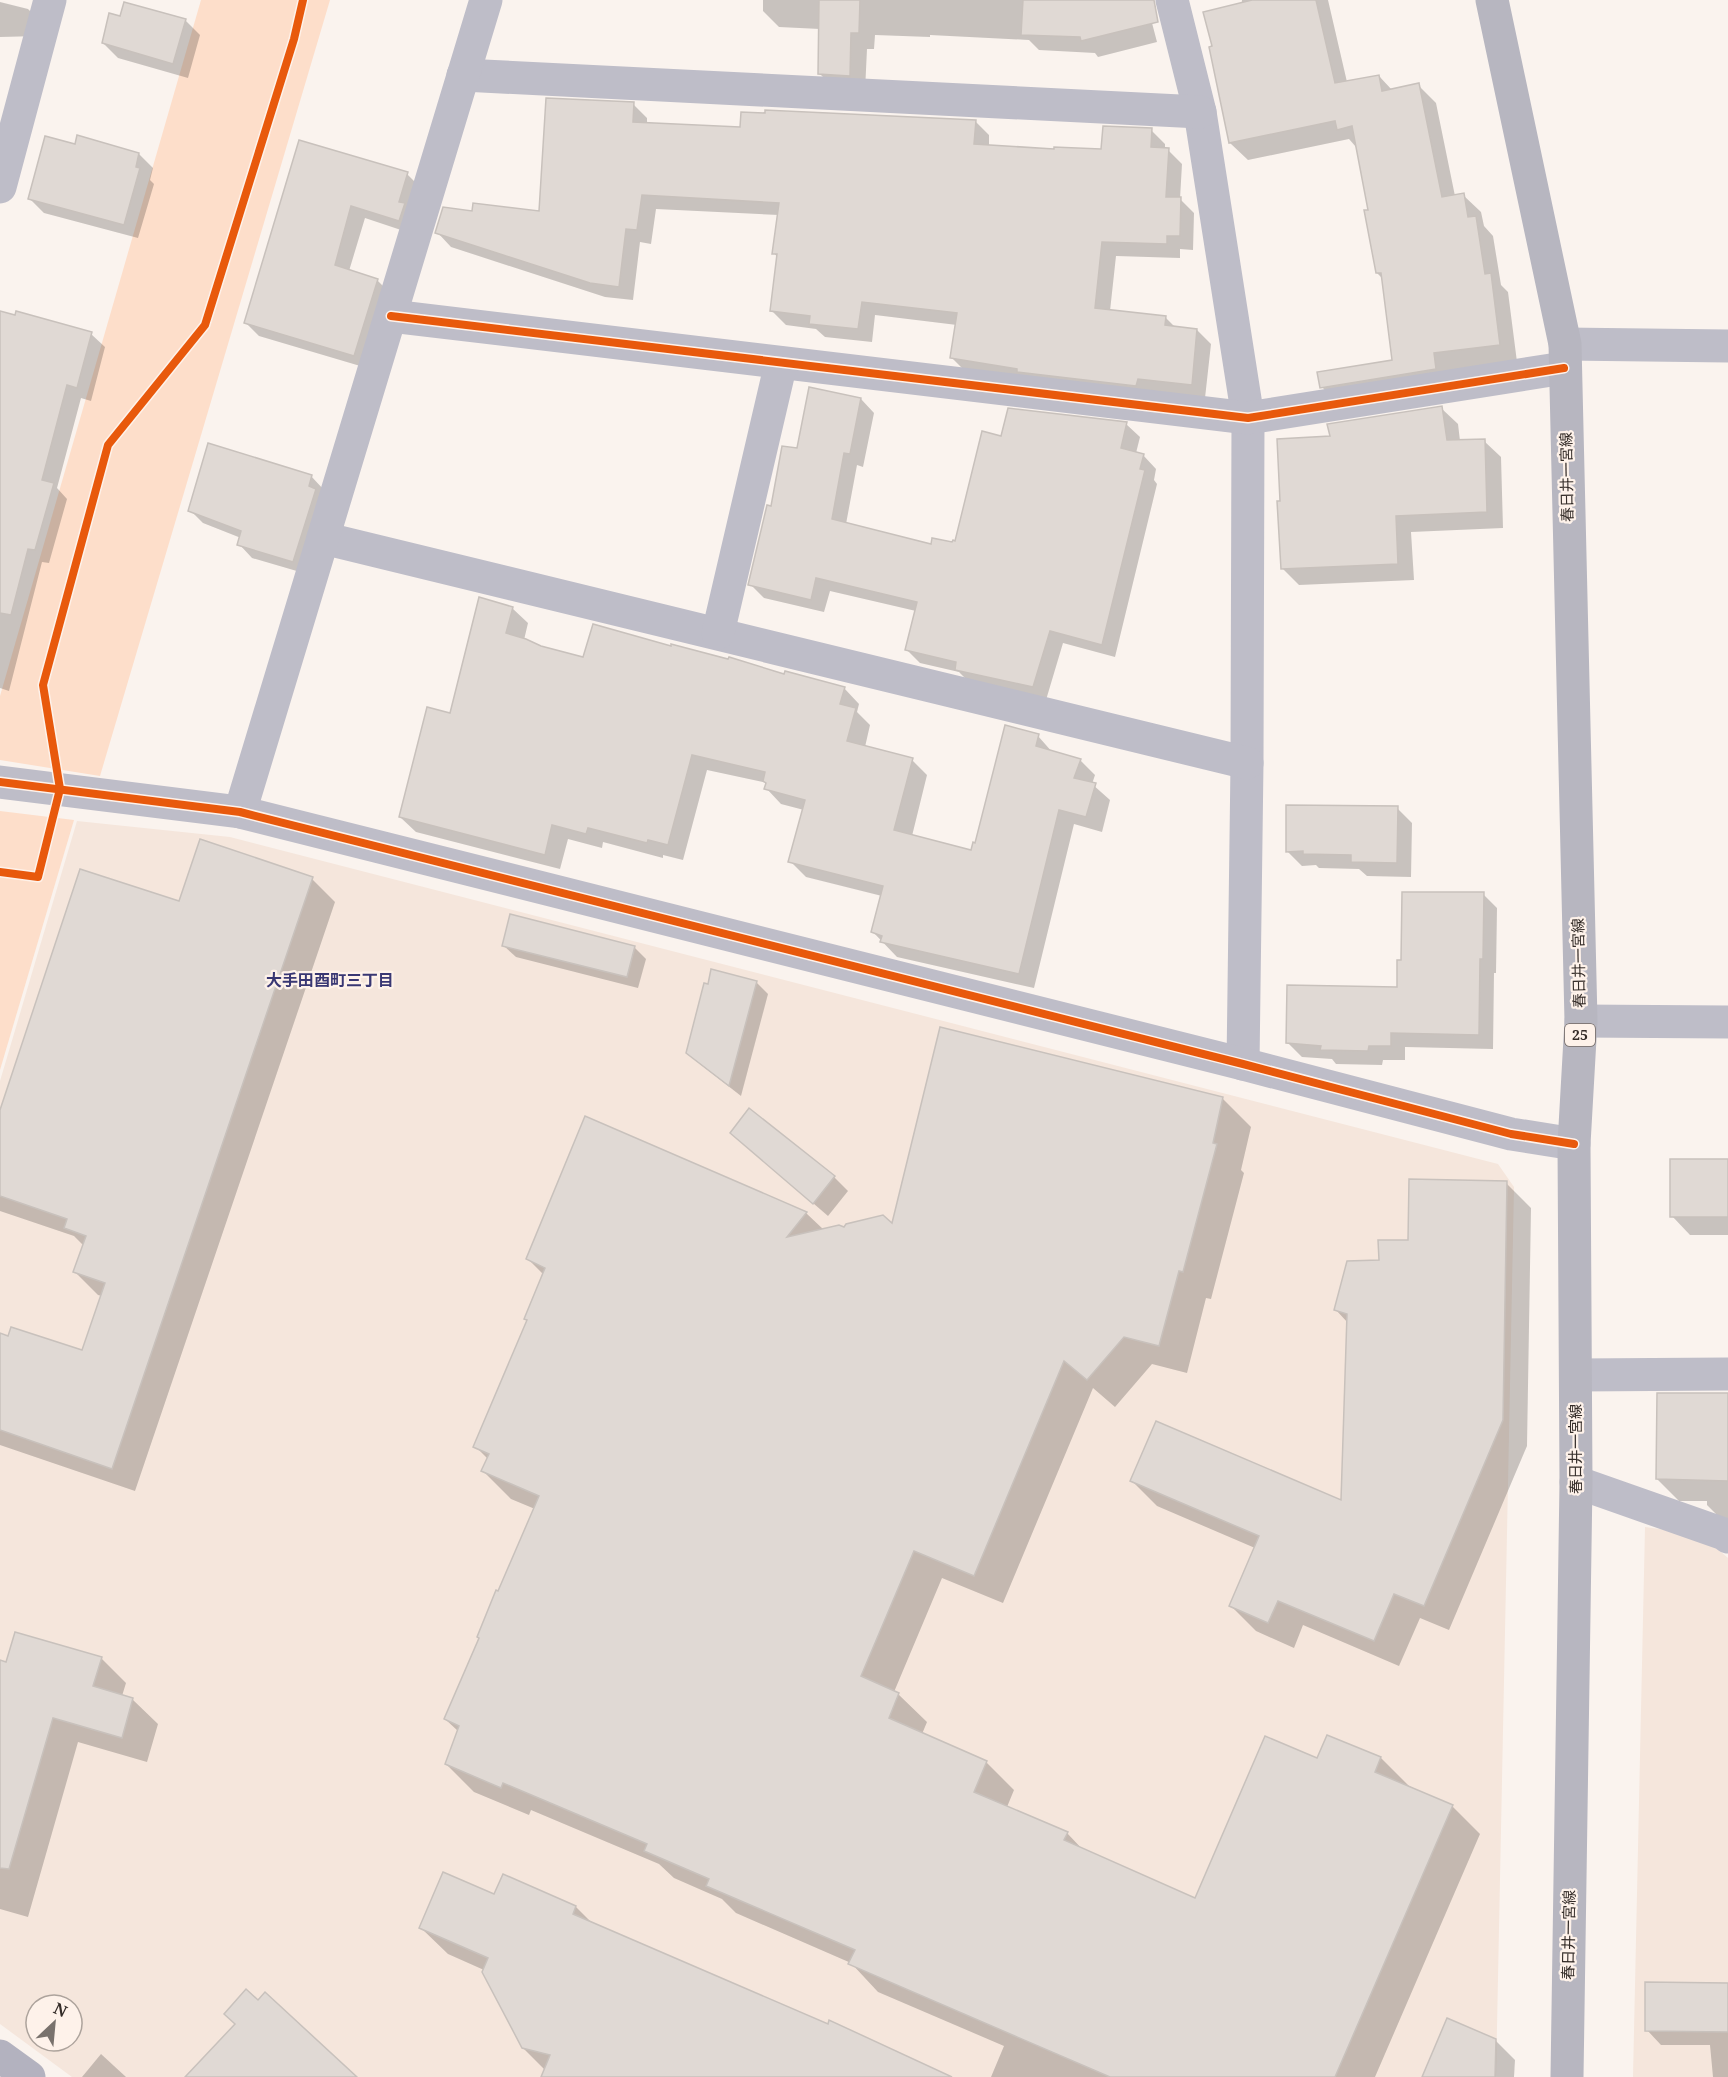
<svg xmlns="http://www.w3.org/2000/svg" width="1728" height="2077" viewBox="0 0 1728 2077" font-family="'Noto Serif','Noto Sans JP',serif">
<rect width="100%" height="100%" fill="#faf3ee"/>
<g fill="#f5e6dc" fill-rule="evenodd">
<path d="M77,821L230,837L1498,1164L1514,1187L1496,2077H72L0,2024V1081ZM36,2005H72V2041H36Z"/>
<path d="M1645,1527L1682,1532L1714,1546L1728,1558V2077H1633Z"/>
</g>
<g fill="#fddeca">
<path d="M201,0H330L100,776L0,760V696Z"/>
<path d="M0,811L74,820L0,1070Z"/>
</g>
<g fill="#0003">
<path d="M763,0H1146L1157,42L1098,57L1095,53L1039,50L1029,40L930,35V37L875,35L874,49H867L865,91L836,90L819,73L820,29L779,27L763,11Z"/>
<path d="M1242,0H1328L1347,82L1379,76L1392,90L1418,85L1436,103L1455,196L1463,195L1481,212L1484,226L1493,236L1501,285L1508,292L1517,362L1339,405L1322,387L1394,361L1383,279L1377,273L1370,211L1356,147L1349,139L1248,160L1230,143Z"/>
<path d="M0,2L28,9L42,23L39,36L0,37Z"/>
<path d="M121,18L185,20L200,35L188,78L118,58L103,43Z"/>
<path d="M633,104L647,118V124L742,128L975,121L989,135V146L1055,151H1103L1151,130L1165,144V150H1168L1182,164L1180,199L1194,213L1193,250L1180,249V258L1116,256L1110,311L1166,318L1176,328L1197,330L1211,344L1205,398L966,372L952,358L957,325L875,315L872,342L825,337L816,329L786,325L772,311L778,258L774,253L779,215L656,209L651,244L640,242L633,300L605,297L451,247L437,232L473,213L541,212Z"/>
<path d="M300,142L407,174L420,187L413,234L365,218L349,271L377,280L390,293L367,368L259,336L246,323Z"/>
<path d="M76,146L139,154L153,168L150,180L154,184L138,238L44,213L29,198Z"/>
<path d="M0,312L91,334L105,347L91,401L81,398L57,488L67,499L49,563L42,562L9,691L0,688Z"/>
<path d="M861,399L874,413L863,467L857,465L846,524L932,546L957,543L1002,438L1126,424L1140,437L1136,453L1143,455L1156,469L1154,480L1157,484L1115,657L1063,643L1046,700L970,683L959,672L920,663L906,649L916,611L830,591L824,612L764,598L750,584L772,507L798,450Z"/>
<path d="M1441,408L1458,424L1460,441H1484L1501,457L1503,528L1411,532L1414,580L1299,585L1282,568L1281,502L1332,438Z"/>
<path d="M311,476L324,490L307,574L252,558L239,544L241,538L203,523L190,510Z"/>
<path d="M512,608L528,623L524,640L541,647L584,659L785,676L844,688L859,704L857,712L870,725L865,747L912,760L927,775L912,836L972,851L1038,736L1053,753L1080,760L1095,775L1092,784L1110,800L1102,832L1074,824L1034,988L897,957L873,932L882,896L806,877L790,861L804,810L781,804L766,788L767,783L707,770L683,860L663,855V858L603,842L602,848L568,839L560,869L416,832L400,817L451,714Z"/>
<path d="M1397,808L1412,823L1411,877L1367,876L1359,869L1319,868L1316,865L1302,866L1287,851Z"/>
<path d="M312,879L335,902L135,1491L0,1445V1334L83,1352L102,1296L98,1295L75,1272L84,1246L74,1236L0,1211V1116L180,903Z"/>
<path d="M1483,894L1497,908L1496,973H1494L1493,1049L1405,1047V1060H1383L1382,1065L1336,1064L1332,1059L1302,1057L1288,1043L1398,988L1403,961Z"/>
<path d="M504,946L634,947L646,959L638,988L516,957Z"/>
<path d="M756,982L768,994L741,1096L700,1064L688,1052L709,986Z"/>
<path d="M941,1029L1223,1099L1251,1127L1241,1170L1244,1173L1211,1299L1206,1298L1187,1373L1152,1364L1115,1407L1093,1388L1003,1603L942,1578L894,1692L898,1694L927,1722L922,1734L986,1762L1014,1790L1007,1807L1067,1833L1084,1851L1196,1900L1318,1760L1328,1736L1381,1758L1409,1786L1452,1806L1480,1834L1375,2077H991L1004,2046L878,1992L851,1963L736,1913L722,1899L674,1878L659,1864L531,1810L529,1815L474,1792L446,1764L458,1731L445,1719L535,1509L511,1499L483,1471L488,1459L475,1446L528,1321L526,1319L544,1275L528,1259L806,1213L824,1230L893,1226Z"/>
<path d="M732,1133L834,1177L848,1191L828,1216Z"/>
<path d="M1728,1160V1235H1690L1672,1216Z"/>
<path d="M1506,1183L1531,1208L1527,1446L1449,1630L1420,1618L1399,1666L1303,1625L1294,1648L1256,1631L1231,1606L1255,1548L1157,1506L1132,1481L1342,1502L1348,1323L1336,1310L1381,1261Z"/>
<path d="M1728,1394V1526L1707,1505V1501H1679L1657,1479Z"/>
<path d="M101,1658L126,1683L122,1696L132,1699L158,1724L147,1762L78,1742L28,1917L0,1909V1662L7,1664Z"/>
<path d="M503,1876L576,1907L593,1924L925,2077H542L545,2070L523,2048L484,1970L448,1954L421,1928L495,1896Z"/>
<path d="M1728,1985V2077H1713L1710,2045H1661L1647,2030Z"/>
<path d="M1495,2040L1515,2060L1514,2077H1423Z"/>
<path d="M101,2054L126,2077H82Z"/>
</g>
<g fill="#e0d9d4" stroke="#c8c1bc" stroke-width="1.5">
<path d="M819,0H860L859,33H851L850,76L818,74Z"/>
<path d="M1023,0H1154L1158,22L1081,41L1080,37L1021,35Z"/>
<path d="M1252,0H1316L1335,83L1379,75L1382,91L1419,83L1442,197L1464,193L1468,217L1476,216L1485,274L1491,273L1500,345L1434,353L1436,369L1320,388L1317,372L1392,360L1381,273H1376L1364,210H1368L1352,126L1337,130L1335,121L1229,143L1209,47L1212,46L1203,12Z"/>
<path d="M124,2L186,19L173,64L102,43L109,13L120,16Z"/>
<path d="M546,98L634,102L633,122L740,127L741,112L765,113V110L976,120L974,144L1054,149V147L1101,149L1103,126L1152,128L1151,147L1169,148L1166,197H1181L1180,236H1167V244L1102,242L1095,308L1166,316L1165,325L1197,329L1192,385L1138,379L1136,386L1017,372V369L950,358L957,313L862,302L858,329L809,324L810,316L770,311L777,254H772L779,203L642,195L637,230L626,229L619,287L590,283L435,233L443,207L472,211L473,203L539,211Z"/>
<path d="M77,135L139,153L136,167L140,168L124,225L28,199L45,136L75,144Z"/>
<path d="M299,140L408,172L399,202L405,203L399,221L351,206L335,265L378,279L354,356L244,323Z"/>
<path d="M0,311L15,315L16,311L92,332L77,388L67,385L42,480L54,483L35,550L28,549L11,615L0,613Z"/>
<path d="M809,387L861,398L850,454L844,453L832,519L931,544L932,538L952,542L953,540L955,541L982,431L1001,436L1008,408L1127,422L1121,448L1144,454L1140,469L1145,470L1102,645L1050,631L1033,687L955,670L956,662L905,650L917,602L816,578L811,600L748,585L767,505L771,506L782,446L797,448Z"/>
<path d="M1442,406L1447,440L1485,439L1487,512L1396,516L1398,564L1281,569L1277,501H1280L1277,439L1330,436L1327,424Z"/>
<path d="M208,443L312,475L309,486L316,489L293,562L237,545L241,531L188,511Z"/>
<path d="M479,597L513,607L506,633L526,639L541,646L583,657L593,624L671,646V644L728,659L729,657L784,674L785,671L845,687L840,704L856,708L847,741L913,758L894,830L971,850L973,842L975,843L1005,725L1039,734L1036,746L1081,759L1074,778L1096,783L1086,817L1059,810L1019,974L880,942L882,936L871,932L883,886L788,862L805,800L764,789L766,783L763,781L765,772L692,755L668,845L648,840L647,843L588,828L586,834L552,825L545,855L399,817L427,707L450,713Z"/>
<path d="M1286,805L1398,806L1397,863L1351,862V855L1303,854V851L1286,852Z"/>
<path d="M200,839L313,877L112,1469L0,1430V1333L8,1336L11,1327L82,1350L105,1283L73,1272L86,1236L64,1228L67,1219L0,1196V1110L80,869L179,901Z"/>
<path d="M1402,892H1484L1483,959H1480L1479,1035L1391,1033V1046H1369L1368,1051L1320,1050L1321,1046L1286,1043L1287,985L1397,987V960H1401Z"/>
<path d="M510,914L635,946L627,977L502,946Z"/>
<path d="M711,969L757,981L729,1086L686,1053L704,983L708,984Z"/>
<path d="M940,1027L1223,1097L1213,1143L1217,1144L1183,1272L1179,1271L1159,1346L1124,1337L1087,1380L1064,1361L974,1576L914,1551L861,1676L899,1693L889,1718L987,1761L974,1792L1068,1832L1064,1840L1195,1898L1265,1736L1317,1758L1327,1735L1381,1757L1375,1772L1453,1805L1335,2077H1110L848,1964L855,1950L706,1886L709,1879L644,1851L647,1844L503,1783L501,1788L445,1764L459,1726L444,1719L479,1638L477,1637L496,1590L498,1591L539,1496L481,1471L489,1454L473,1447L527,1320L524,1319L545,1268L526,1259L585,1116L807,1212L787,1237L839,1225L844,1227L846,1224L883,1215L892,1223Z"/>
<path d="M749,1108L835,1176L813,1204L730,1133Z"/>
<rect x="1670" y="1159" width="58" height="58"/>
<path d="M1409,1179L1507,1181L1503,1420L1424,1606L1394,1594L1374,1641L1278,1601L1268,1623L1229,1606L1259,1536L1130,1481L1156,1421L1341,1500L1347,1314L1334,1310L1347,1261L1379,1260L1378,1240H1408Z"/>
<path d="M1657,1393H1728V1481L1656,1479Z"/>
<path d="M15,1632L102,1657L93,1686L133,1698L122,1738L53,1718L9,1869L0,1868V1660L6,1662Z"/>
<path d="M443,1872L494,1894L503,1874L576,1906L573,1914L828,2024L829,2020L952,2077H541L550,2055L522,2048L482,1972L488,1958L419,1928Z"/>
<path d="M1645,1982L1728,1983V2032L1645,2031Z"/>
<path d="M246,1989L258,2000L265,1992L357,2077H185L235,2024L224,2014Z"/>
<path d="M1447,2018L1496,2039L1495,2077H1422Z"/>
</g>
<g fill="none" stroke-linecap="round" stroke-linejoin="round">
<g stroke="#bebdc8" stroke-width="33">
<path d="M1172,0L1200,112L1248,418L1247,763L1243,1064"/>
<path d="M463,75L1200,112"/>
<path d="M0,187L50,0"/>
<path d="M391,316L1248,418L1564,368"/>
<path d="M1565,344L1728,346"/>
<path d="M323,538L1247,763"/>
<path d="M718,633L781,363"/>
<path d="M0,782L240,812L1243,1064L1511,1134L1574,1144"/>
<path d="M240,812L486,0"/>
<path d="M1581,1021L1728,1022"/>
<path d="M1577,1375L1728,1374"/>
<path d="M1576,1482L1724,1534L1728,1537"/>
</g>
<path stroke="#b3b2bf" stroke-width="33" d="M0,2056L29,2077"/>
<path stroke="#b7b6c0" stroke-width="33" d="M1492,0L1565,344L1581,1021L1574,1144L1576,1482L1567,2077"/>
<defs>
<g id="cycleway">
<path d="M391,316L1248,418L1564,368"/>
<path d="M0,782L240,812L1243,1064L1511,1134L1574,1144"/>
<path d="M0,872L38,877L60,789L43,685L108,445L205,325L294,39L303,0"/>
</g>
</defs>
<use href="#cycleway" stroke="#fef2ea" stroke-width="11"/>
<use href="#cycleway" stroke="#e8590c" stroke-width="8"/>
</g>
<g text-anchor="middle" stroke-width="4.5" stroke-linejoin="round" paint-order="stroke">
<rect fill="#fef2ea" stroke="#716762" stroke-width="1.5" x="1565" y="1024" width="30" height="22" rx="4.5"/>
<g font-size="14" font-weight="bold" fill="#342c28">
<text x="1580" y="1040">25</text>
</g>
<g font-size="15" fill="#342c28" stroke="#fef2ea">
<text transform="translate(1567 477) rotate(-91)" y="5">春日井一宮線</text>
<text transform="translate(1579 963) rotate(-91)" y="5">春日井一宮線</text>
<text transform="translate(1576 1449) rotate(-90)" y="5">春日井一宮線</text>
<text transform="translate(1569 1935) rotate(-89)" y="5">春日井一宮線</text>
</g>
<g font-size="16" font-weight="bold" fill="#393773" stroke="#fef2ea">
<text x="330" y="986">大手田酉町三丁目</text>
</g>
</g>
<g transform="translate(54 2023) rotate(26)"><circle r="28" fill="#fef2ea" stroke="#ada39c" stroke-width="1.5"/>
<path d="M0-4.5L10 22L0 15L-10 22Z" fill="#79726d"/>
<text y="-9" font-size="16" font-weight="bold" text-anchor="middle" fill="#342c28">N</text>
</g>
</svg>
